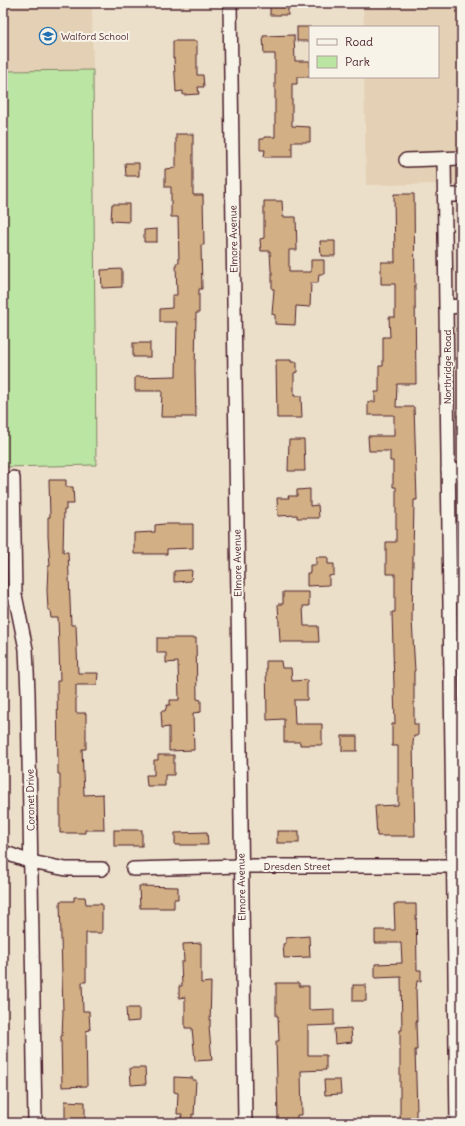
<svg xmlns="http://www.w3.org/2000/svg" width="465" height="1126" viewBox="0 0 465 1126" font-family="Delius,sans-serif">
<rect width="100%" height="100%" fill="#ecdfca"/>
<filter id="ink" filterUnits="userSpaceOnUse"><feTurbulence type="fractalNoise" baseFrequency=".025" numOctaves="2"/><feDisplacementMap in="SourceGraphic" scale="8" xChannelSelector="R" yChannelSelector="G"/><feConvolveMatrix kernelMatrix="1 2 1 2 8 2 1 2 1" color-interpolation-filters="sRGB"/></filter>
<g filter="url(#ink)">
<g fill="#e4d1b5">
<path d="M3,3H92L93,70L3,71Z"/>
<path d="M363,3H462V184L366,185L364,77H438V27H364Z"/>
</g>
<path fill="#bbe5a2" stroke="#828266" d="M93,70L96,465L3,467V71Z"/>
<g fill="#d2af85" stroke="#4a1f2b">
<rect x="270" y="3" width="18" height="12"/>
<rect x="297" y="27" width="13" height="14"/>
<path d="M294,35L295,61H310V77H297V84H292V126L310,127V142H292V157H264L265,150H260V139H264V137H275V54H264L263,36Z"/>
<path d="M173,41H197V75H203L204,87H198L199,94L183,95V91L176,92L174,58H173Z"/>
<path d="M176,134H193V195H203L204,245H201L202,289H199V313H196L195,369L196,417H161L162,391H135V377L176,376L177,322H160V309L172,308V295H177L176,263H179L178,217H171V187H165V169L176,168Z"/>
<path d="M125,163H139V176H126Z"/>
<path d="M394,194H414L416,384H397L396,407H414L417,500H414L412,620L415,671H414V724H418V736H414L413,743L415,836H377L375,806L398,805V746H392V724H395L392,612H395V574H386V542H396V487H393V461H390V451H369L368,436H394V415H368V402H375V392H379V366H383V337H390L389,317H395V284H381V262H395Z"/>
<path d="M264,201H282L283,217H296L297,250H289V272H311V260H324V274H319L318,283H311L310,307L296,306L295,325L275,324V315L272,314L274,289H272V272L271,271L270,251H261L260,239L264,238Z"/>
<path d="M112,204H129V222L111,221Z"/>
<path d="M157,229V242H144V230Z"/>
<path d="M320,241H335V256H321Z"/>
<path d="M122,269V287L102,288L101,270Z"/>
<rect x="133" y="343" width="17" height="14"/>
<path d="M276,360H291V362H297V372L294,373V396H301L302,418H277Z"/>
<path d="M289,440H304L305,471H288Z"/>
<path d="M49,480H66V487H73L74,504H66V510H64L63,552H68L71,625H76L78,673H98L97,685H76V713H86V749H82L84,795L103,794L104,830H85V833H60V774H58L57,681H60L58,618H51L50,610H48L47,590L48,566H50L48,537V517H50Z"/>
<path d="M310,489V506L318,505L319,518H297V515L278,516L277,498H289L288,496H297V490Z"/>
<path d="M164,524H193V548L167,549V554H134V533L155,532V525Z"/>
<path d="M316,557H328V564H334V575L329,576V585L307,586V573H310V565H316Z"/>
<path d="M191,570L192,571L191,581L174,582V571Z"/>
<path d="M283,592H309V606H303L304,626H318L319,642H280L278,604H283Z"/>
<path d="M157,638H196L197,699L201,700V712L193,713L194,750L169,751V727L162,728L161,711H165L167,705H170V700H179L178,662L166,663V653H157Z"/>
<path d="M266,661H281L282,668H291L292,681L307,680V700H294L295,724H322V745H300V742H284V719L267,720Z"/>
<rect x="342" y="736" width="15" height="15"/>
<path d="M158,755H174V775H165V786H147L146,775H154V760H158Z"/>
<rect x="114" y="830" width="28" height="16"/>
<rect x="277" y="831" width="22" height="12"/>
<path d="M207,832L208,845H175V833Z"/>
<path d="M139,886L178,887V899H174V908H140Z"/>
<path d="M74,897H85L86,904H102V933H86V982H82L83,1011H89L90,1030L86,1031L87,1086L62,1087L61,1036H62L63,1012L60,901H74Z"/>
<path d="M394,904H416L417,970H421V981H417L416,989L417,1022H416L417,1050H415L417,1110H416V1123H401L400,1115V1030H402L401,977L375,978V964L402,963L401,943H375V930H395Z"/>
<path d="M309,936L310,957L284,958L283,944L286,943V938Z"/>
<path d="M201,943V983L211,982L210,1027H209L212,1060L195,1061L192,1028H185V997L179,998V986H182L181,962H184L183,944Z"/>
<path d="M276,983H299V986H309V1010L334,1009V1025L308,1026V1055H326V1070L301,1071L302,1115H297V1120L278,1119L276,1041H279L278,1016H276Z"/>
<rect x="353" y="985" width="13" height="16"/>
<path d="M126,1008H139V1021L127,1022Z"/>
<path d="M351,1028L352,1042L335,1044L334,1029Z"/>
<path d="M130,1068H145L146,1084L131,1085Z"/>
<path d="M174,1077L193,1078L192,1080H196L194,1115L192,1114V1120H181L182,1114H177L178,1093L174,1092Z"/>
<path d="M324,1080H340L341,1094L325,1095Z"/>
<path d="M65,1101L85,1102V1123H65Z"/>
</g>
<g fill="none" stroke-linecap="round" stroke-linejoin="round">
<defs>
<g id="minor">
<path d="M230,3L245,1123"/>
<path d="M444,159L457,1123"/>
<path d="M406,160L462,158"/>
<path d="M445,195H462"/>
<path d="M447,307L462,306"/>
<path d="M448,470H462"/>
<path d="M13,478L15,595L26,649L28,693L35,1123"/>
<path d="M3,852L31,862L66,869H102"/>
<path d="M133,869L241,866H462"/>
</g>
</defs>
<use href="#minor" stroke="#4a1f2b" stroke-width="16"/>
<use href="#minor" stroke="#f7f3e8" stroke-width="13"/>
</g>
</g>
<defs>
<symbol id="school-ring" viewBox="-11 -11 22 22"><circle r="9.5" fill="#f7f3e8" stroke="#1f6fb2" stroke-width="1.5"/><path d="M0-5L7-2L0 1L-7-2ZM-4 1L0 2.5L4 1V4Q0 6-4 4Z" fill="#1f6fb2"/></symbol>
</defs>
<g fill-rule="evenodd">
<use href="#school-ring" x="38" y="26" width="20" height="20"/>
</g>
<g text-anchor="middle" stroke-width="4" stroke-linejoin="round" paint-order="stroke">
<g font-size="10" fill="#4a1f2b" stroke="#f7f3e8" text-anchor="start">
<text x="61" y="40">Walford School</text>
</g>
<g font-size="10" fill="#4a1f2b" stroke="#f7f3e8">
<text transform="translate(233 239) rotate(-91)" y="4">Elmore Avenue</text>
<text transform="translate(447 367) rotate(-90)" y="4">Northridge Road</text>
<text transform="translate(237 563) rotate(-91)" y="4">Elmore Avenue</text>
<text transform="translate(30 800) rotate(-91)" y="4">Coronet Drive</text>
<text x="297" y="870">Dresden Street</text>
<text transform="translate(241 887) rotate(-91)" y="4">Elmore Avenue</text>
</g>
</g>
<rect width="465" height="1126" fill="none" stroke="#f7f3e8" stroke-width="16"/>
<rect x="8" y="8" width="449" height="1110" fill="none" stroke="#4a1f2b" stroke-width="1.5" filter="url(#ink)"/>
<rect x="309" y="26" width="130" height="52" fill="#f7f3e8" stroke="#b29e9c"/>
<rect x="317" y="39" width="20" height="6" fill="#f7f3e8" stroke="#b29e9c"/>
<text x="345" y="46" font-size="12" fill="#4a1f2b">Road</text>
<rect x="317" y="56" width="20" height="12" fill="#bbe5a2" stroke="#b29e9c"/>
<text x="345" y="66" font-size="12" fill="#4a1f2b">Park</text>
</svg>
